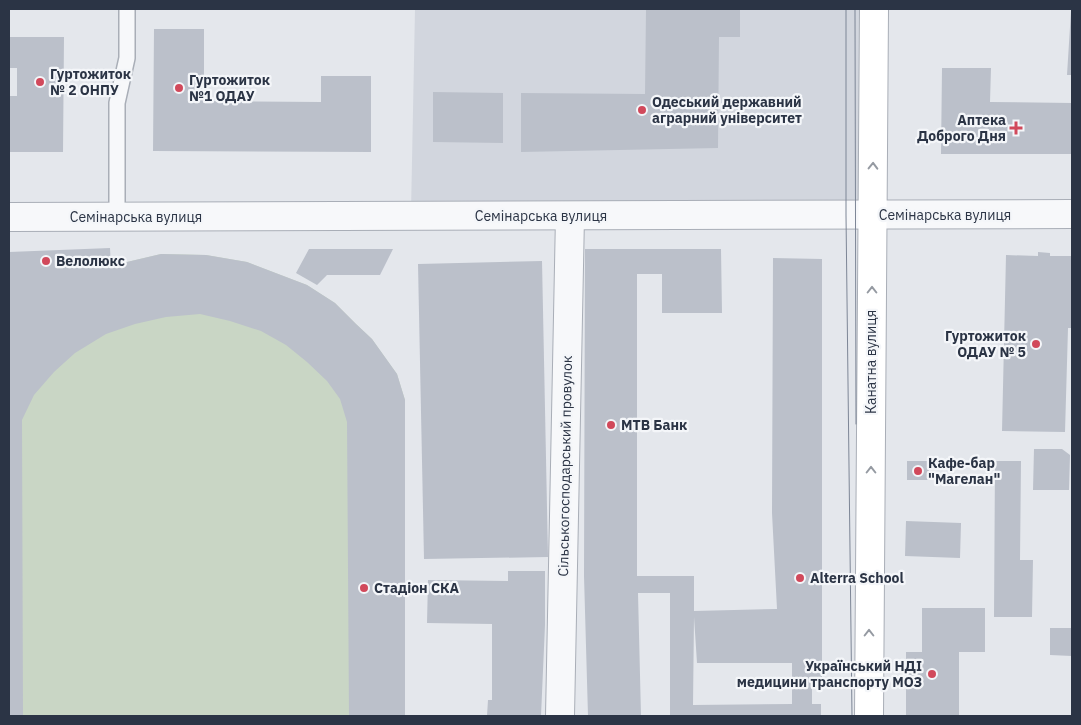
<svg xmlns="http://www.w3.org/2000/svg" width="1081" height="725" viewBox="0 0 1081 725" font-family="'IBM Plex Sans',sans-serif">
<rect width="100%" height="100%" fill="#e4e7ec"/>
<path fill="#d2d6de" d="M415,9H872L871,214L411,212Z"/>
<path fill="#c9d6c5" d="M161,254L206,255L247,262L307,285L335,303L356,324L372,339L397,374L405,400V716H9V333L32,312L98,272L127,262Z"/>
<g fill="#bbc0ca" fill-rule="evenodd">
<path d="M646,9H740V37H719L718,148L521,152V93L645,94Z"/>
<path d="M1071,11L1072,12V75H1067Z"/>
<path d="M154,29H204V101L321,102V76H371V152L153,151Z"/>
<path d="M9,37H64L63,152H9V96H17V68H9Z"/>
<path d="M942,68H991L990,102L1072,103V154H941Z"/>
<path d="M433,92L503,93V143L433,142Z"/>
<path d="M110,248L111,267L127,262L161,254L206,255L247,262L307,285L335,303L356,324L372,339L397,374L405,400V716H349L347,422L340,399L327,381L307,362L286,345L261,331L230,321L200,314L166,317L135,324L106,334L75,353L54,372L34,395L22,420L23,716H9V252Z"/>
<path d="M309,249H393L380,275H327L317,285L296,273Z"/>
<path d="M585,249H721L722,313H662V274H637V576H694V611L777,609L772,513L773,258L822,259V677H812V704H821V716H670V593H638L641,716H588L584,576ZM694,617L697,663H792V704L693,705Z"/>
<path d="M1038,252L1050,253V256H1072V328H1068L1065,432L1002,431L1006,255L1038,256Z"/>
<path d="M542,261L548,557L424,559L418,264Z"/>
<path d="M1034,449H1062L1070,455L1069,490H1033Z"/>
<rect x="907" y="461" width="22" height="19"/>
<path d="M995,461H1021L1020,560H1033L1032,617H994Z"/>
<path d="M906,521L961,523L960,558L905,556Z"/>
<path d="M508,571H545V625L541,716H487L488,700H492V624L427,623L428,580L508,581Z"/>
<path d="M922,608H985V652H959V716H906V652H922Z"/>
<path d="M1050,628H1072V656L1050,655Z"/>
</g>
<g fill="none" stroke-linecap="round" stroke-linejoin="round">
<defs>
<path id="service" d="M117,217V103L127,58V9"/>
<path id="minor" d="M560,716L570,216"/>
<path id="tertiary" d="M9,217L1072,214"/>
<path id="secondary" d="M869,716L874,9"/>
</defs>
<use href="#service" stroke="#a9aeb7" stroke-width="18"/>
<use href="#minor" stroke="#a9aeb7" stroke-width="30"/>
<use href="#tertiary" stroke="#a9aeb7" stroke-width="30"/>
<use href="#secondary" stroke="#a9aeb7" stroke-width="30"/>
<use href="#service" stroke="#f7f8fa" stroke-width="15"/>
<use href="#minor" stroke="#f7f8fa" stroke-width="28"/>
<use href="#tertiary" stroke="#f7f8fa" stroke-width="28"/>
<use href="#secondary" stroke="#fff" stroke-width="28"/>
<g stroke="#7d8696" stroke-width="1">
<path d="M846,9V215L852,716"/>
<path d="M855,9L856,424"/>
</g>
</g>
<defs><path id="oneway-chevron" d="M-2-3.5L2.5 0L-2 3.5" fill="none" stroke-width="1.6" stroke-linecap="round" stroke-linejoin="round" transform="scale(1.25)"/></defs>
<g stroke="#959aa2">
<use href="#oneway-chevron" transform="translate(873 166) rotate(-89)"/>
<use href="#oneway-chevron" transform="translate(872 290) rotate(-90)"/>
<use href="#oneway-chevron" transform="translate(871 470) rotate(-90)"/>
<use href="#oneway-chevron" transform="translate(869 633) rotate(-90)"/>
</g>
<g fill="#d1495b" stroke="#f4f6f9" stroke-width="2">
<circle cx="40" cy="82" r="5"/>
<circle cx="179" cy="88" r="5"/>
<circle cx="642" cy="110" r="5"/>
<path d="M1013.5 120.5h5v5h5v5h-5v5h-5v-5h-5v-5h5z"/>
<circle cx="46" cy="261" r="5"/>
<circle cx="1036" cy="344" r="5"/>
<circle cx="611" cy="425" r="5"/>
<circle cx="918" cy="471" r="5"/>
<circle cx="800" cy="578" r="5"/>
<circle cx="364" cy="588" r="5"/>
<circle cx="932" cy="674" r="5"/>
</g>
<g text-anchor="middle" stroke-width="4.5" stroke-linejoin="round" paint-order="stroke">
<g font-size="14" font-weight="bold" fill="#2b3445" stroke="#f4f6f9" text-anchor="start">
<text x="50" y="79">Гуртожиток<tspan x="50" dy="16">№ 2 ОНПУ</tspan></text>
<text x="189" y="85">Гуртожиток<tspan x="189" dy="16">№1 ОДАУ</tspan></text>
<text x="652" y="107">Одеський державний<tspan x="652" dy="16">аграрний університет</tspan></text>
<text x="1006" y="125" text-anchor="end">Аптека<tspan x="1006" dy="16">Доброго Дня</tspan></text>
<text x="56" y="266">Велолюкс</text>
<text x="1026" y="341" text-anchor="end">Гуртожиток<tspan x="1026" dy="16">ОДАУ № 5</tspan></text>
<text x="621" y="430">МТВ Банк</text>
<text x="928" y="468">Кафе-бар<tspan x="928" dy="16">"Магелан"</tspan></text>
<text x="810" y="583">Alterra School</text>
<text x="374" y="593">Стадіон СКА</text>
<text x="922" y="671" text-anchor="end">Український НДІ<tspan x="922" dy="16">медицини транспорту МОЗ</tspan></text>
</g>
<g font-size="14" fill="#2b3445" stroke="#f4f6f9">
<text x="945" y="220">Семінарська вулиця</text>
<text x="541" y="221">Семінарська вулиця</text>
<text x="136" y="222">Семінарська вулиця</text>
<text transform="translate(871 362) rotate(-90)" y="5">Канатна вулиця</text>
<text transform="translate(565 466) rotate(-89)" y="5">Сільськогосподарський провулок</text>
</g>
</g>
<rect width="1081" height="725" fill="none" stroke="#2b3445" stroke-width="20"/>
</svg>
